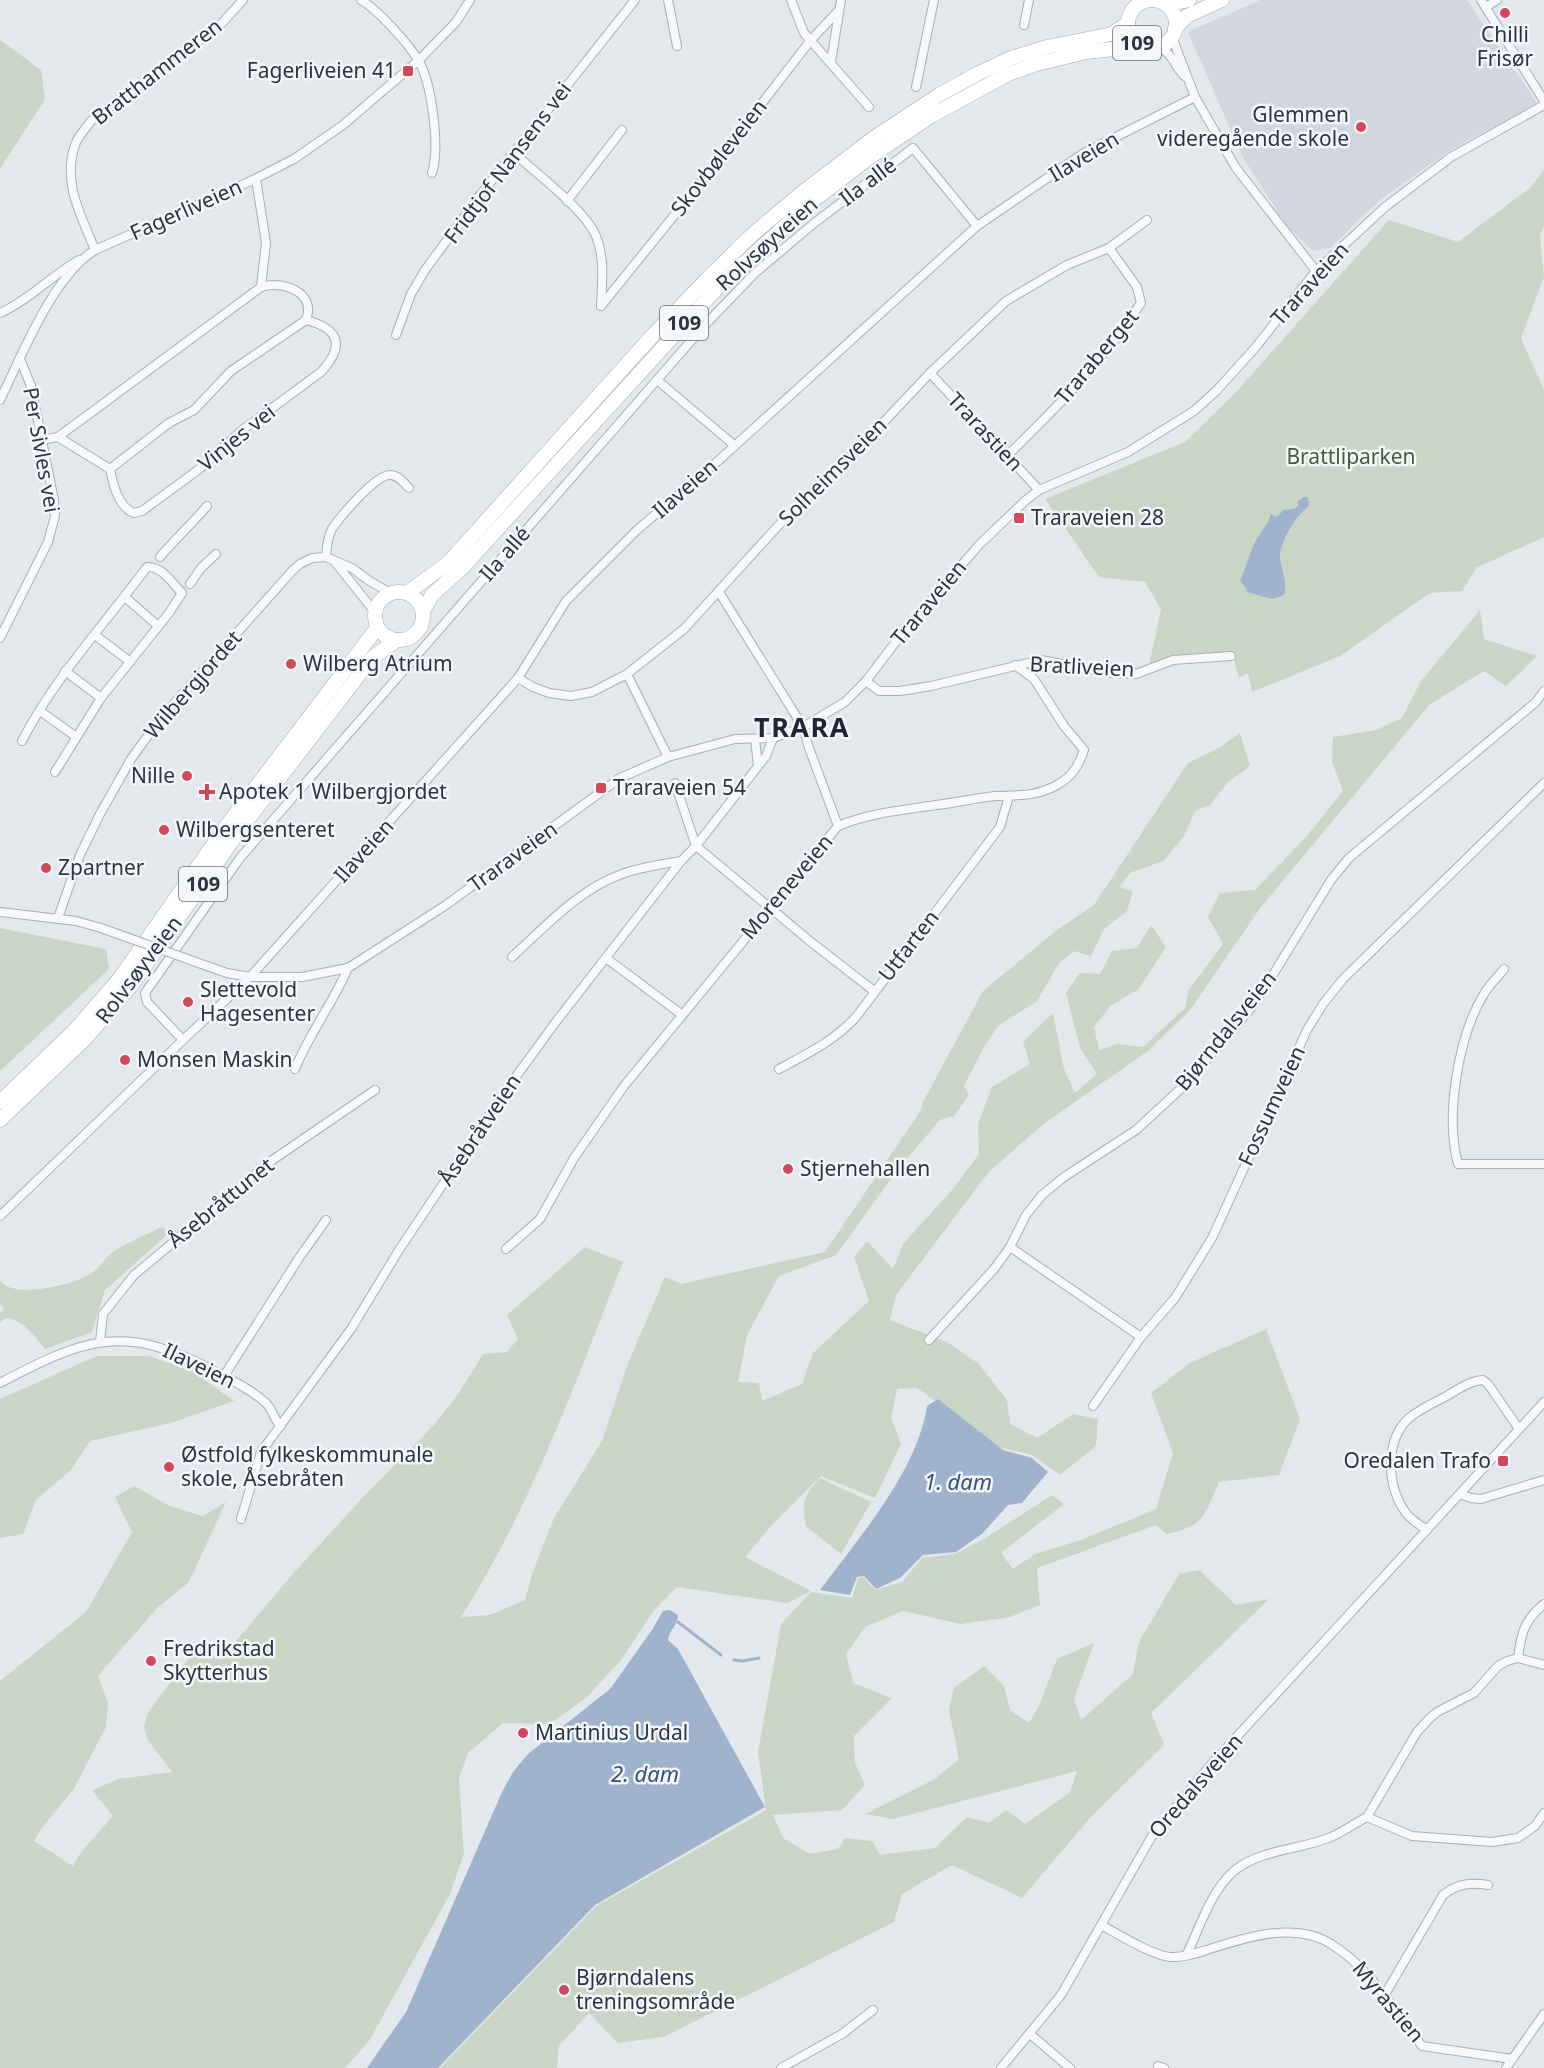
<svg xmlns="http://www.w3.org/2000/svg" width="1544" height="2068" viewBox="0 0 1544 2068" font-family="'Noto Sans',sans-serif">
<rect width="100%" height="100%" fill="#e4e7ec"/>
<path fill="#d2d6de" d="M1260,0H1467L1537,103L1449,151L1381,199L1330,248L1313,251L1287,226L1242,156L1188,32Z"/>
<g fill="#c9d6c5">
<path d="M0,40L41,70L45,99L0,169Z"/>
<path d="M1544,170V225L1540,236L1544,277L1521,338L1544,390V537L1476,568L1462,591L1430,593L1340,656L1252,692L1248,673L1239,678L1234,660L1149,666L1161,609L1145,582L1099,577L1045,499L1185,442L1238,390L1389,220L1458,242L1530,188Z"/>
<path d="M1480,610L1484,639L1537,656L1506,686L1484,671L1429,705L1261,907L1190,1010L1148,1051L1042,1125L988,1173L896,1295L890,1320L947,1342L978,1363L1007,1400L1010,1424L1037,1438L1073,1414L1098,1419L1096,1446L1060,1475L1032,1455L999,1447L917,1388L897,1389L891,1418L901,1444L875,1498L821,1476L772,1525L745,1557L811,1591L787,1603L677,1587L654,1610L621,1660L586,1698L549,1724L503,1723L468,1753L459,1779L464,1854L450,1894L369,2041L345,2068H0V1681L86,1612L132,1532L115,1497L134,1486L170,1506L203,1516L226,1502L189,1582L157,1608L98,1676L108,1703L106,1727L73,1790L41,1829L34,1841L73,1866L81,1852L113,1816L92,1790L119,1779L172,1772L148,1740L144,1728L148,1712L199,1645L220,1660L291,1576L365,1495L434,1425L459,1393L483,1354L507,1352L518,1339L507,1315L585,1247L623,1262C575,1383 531,1507 461,1617L490,1615L525,1600L532,1574L554,1518L602,1441L627,1366L665,1277L681,1284L825,1252L921,1110L923,1102L983,991L1057,930L1094,905L1188,763L1219,748L1240,733L1250,766L1228,782L1210,805L1195,811L1184,836L1163,861L1130,873L1119,887L1133,891L1127,911L1104,929L1091,956L1074,951L1059,963L1037,1001L998,1026L985,1045L964,1086L969,1095L954,1116L940,1120L902,1164L836,1255L779,1276L747,1335L738,1382L759,1383L762,1401L802,1384L813,1353L869,1301L854,1257L867,1241L893,1269L903,1244L952,1190L979,1154L978,1124L992,1087L1030,1064L1023,1042L1053,1013L1064,1069L1075,1093L1097,1074L1080,1048L1066,993L1080,973L1100,974L1112,951L1137,948L1151,925L1166,947L1139,989L1110,1006L1094,1027L1099,1050L1117,1044L1143,1047L1185,1008L1188,991L1223,944L1208,917L1220,893L1255,890L1307,836L1343,791L1332,762L1333,737L1376,730L1402,718L1421,681Z"/>
<path d="M0,928L106,949L109,969L0,1071Z"/>
<path d="M162,1227L170,1232L105,1290L92,1332L45,1349C35,1336 23,1320 6,1318L0,1322V1313L4,1309L0,1304V1281C13,1299 72,1285 89,1275C99,1269 104,1259 112,1253C123,1244 149,1234 162,1227Z"/>
<path d="M1266,1329L1300,1419L1279,1475L1219,1482C1205,1514 1205,1526 1167,1534L1156,1525L1037,1568L1040,1605L1010,1617L961,1624L903,1611L865,1627L846,1654L853,1683L892,1698L854,1736L855,1763L865,1785L842,1810L773,1815L783,1838L810,1854L838,1849L845,1838L872,1841L880,1855L935,1848L967,1817L989,1823L1006,1810L1025,1824L1070,1792L1077,1771L893,1819L865,1814L935,1779L959,1759L949,1710L954,1688L984,1666L1004,1686L1010,1710L1029,1723L1039,1706L1057,1659L1094,1643L1074,1699L1081,1720L1133,1674L1139,1642L1179,1574L1199,1570L1236,1605L1269,1599L1151,1713L1164,1745L1090,1818L1022,1898L952,1865L902,1894L894,1922L663,2037L618,2043L589,2013L559,2046L557,2068H440L596,1906L766,1810L758,1752L781,1624L811,1592L852,1598L858,1579L863,1577L875,1590L902,1582L922,1558L955,1554L984,1539L1052,1495L1064,1504L1001,1553L1013,1569L1035,1554L1081,1540L1156,1509L1173,1453L1151,1393L1190,1363Z"/>
<path d="M97,1356H149L192,1371L234,1401L171,1423L90,1441L71,1470L36,1500L23,1534L0,1538V1399Z"/>
<path d="M820,1478L871,1502L841,1554L806,1526C802,1502 803,1496 820,1478Z"/>
</g>
<g fill="#9fb4cc">
<path d="M1304,497H1307L1309,502L1308,507C1296,515 1278,545 1280,560C1283,572 1286,581 1285,593L1282,596L1272,599L1247,592L1246,588L1240,581C1245,569 1249,556 1254,544C1260,533 1267,526 1271,514L1276,517L1284,510L1294,509L1299,505L1297,502Z"/>
<path d="M938,1399L1003,1450L1032,1458L1048,1472L1022,1503L1008,1505L982,1534L956,1552L923,1555L900,1578L876,1589L864,1576L857,1577L850,1595L820,1590C858,1539 918,1470 927,1406Z"/>
<path d="M670,1610L678,1615C678,1625 669,1630 668,1640L678,1649L765,1807L595,1905L438,2068H367L406,2012L502,1792L513,1772L528,1754L610,1689L652,1630L663,1611Z"/>
</g>
<g fill="none" stroke-linecap="round" stroke-linejoin="round">
<g stroke="#9fb4cc" stroke-width="3">
<path d="M678,1622L721,1655"/>
<path d="M734,1660L743,1661L759,1658"/>
</g>
<defs>
<g id="minor">
<path d="M361,0C377,9 409,44 418,60C432,82 440,148 432,173"/>
<path d="M668,0L677,46"/>
<path d="M791,0L804,33L869,107"/>
<path d="M1481,0L1544,101"/>
<path d="M1136,6V0"/>
<path d="M1486,7L1497,0"/>
<path d="M1024,25L1029,0"/>
<path d="M1172,37L1195,97L1236,168L1316,271"/>
<path d="M1159,47C1176,56 1174,68 1186,77"/>
<path d="M831,62L841,0"/>
<path d="M916,87L934,0"/>
<path d="M514,153C537,174 584,209 596,236C605,258 602,283 601,306"/>
<path d="M256,179L266,243L261,287"/>
<path d="M567,201L622,130"/>
<path d="M95,250C81,215 62,183 75,145C78,136 86,128 91,121L222,23L243,0"/>
<path d="M601,306L706,176L810,41L839,10"/>
<path d="M0,313C29,300 51,276 79,260"/>
<path d="M396,335L411,294L425,270L481,194L635,0"/>
<path d="M930,373L1039,490"/>
<path d="M657,380L734,445"/>
<path d="M0,400C22,355 53,276 95,250L253,180L294,159L343,125L419,60L456,22L470,0"/>
<path d="M58,437L110,469"/>
<path d="M41,440L58,437L261,287C282,280 317,292 306,320L231,371L194,410L169,423L110,469"/>
<path d="M1007,456C1056,408 1104,360 1141,303L1137,287L1109,248"/>
<path d="M110,469C113,484 118,507 134,513L142,511L198,470L241,431L321,372C345,346 340,329 306,320"/>
<path d="M160,557C175,539 192,524 207,506"/>
<path d="M326,557C327,548 327,538 332,529C340,517 375,475 390,475C398,475 403,482 409,488"/>
<path d="M335,562L374,611"/>
<path d="M190,584L201,568L216,554"/>
<path d="M719,592L803,727L809,748L838,826"/>
<path d="M125,597L158,626"/>
<path d="M95,635L129,661"/>
<path d="M0,638L48,542L55,516L54,500L31,386L20,359"/>
<path d="M65,671L101,698"/>
<path d="M627,674L668,757"/>
<path d="M518,678L533,687L549,693L571,696L592,692L627,674L684,629L777,527L862,445L930,373L1006,301L1067,265L1109,248L1147,220"/>
<path d="M866,681L879,691H900L931,686L1041,660L1109,673L1136,674L1173,660L1231,656"/>
<path d="M40,711L75,736"/>
<path d="M755,739L758,765"/>
<path d="M22,741C55,677 104,625 147,567C162,566 172,583 182,593L169,613L101,698L55,772"/>
<path d="M675,783L696,846L811,942L874,991"/>
<path d="M0,912L76,921L101,928"/>
<path d="M58,918L80,855L100,814L131,759L160,719L293,570L300,564L312,558L326,557L352,568L368,580L390,593"/>
<path d="M512,957C545,927 579,889 622,874C641,867 662,864 681,861"/>
<path d="M606,958L681,1014"/>
<path d="M207,966L227,973L250,977H302L348,968L446,905L620,778L668,757L735,739L773,738L803,727L845,702L866,681L901,635L979,545L1026,500L1039,490L1128,452L1194,411L1217,390L1255,348L1316,271L1385,207L1451,157L1544,105"/>
<path d="M1504,969C1498,977 1489,985 1484,994C1458,1036 1445,1117 1458,1164H1544"/>
<path d="M183,1040L147,1002L145,993L240,858L704,326L755,273L813,224L913,148L977,226"/>
<path d="M295,1069C309,1034 333,1003 348,968"/>
<path d="M779,1069C807,1054 834,1041 856,1017L1000,827L1009,796"/>
<path d="M0,1216L183,1040L250,977L518,678L566,601L637,530L718,461L977,226L1084,153L1195,97"/>
<path d="M1010,1247L1141,1337L1175,1298L1212,1238L1307,1030L1323,1004L1343,979L1544,783"/>
<path d="M506,1249L540,1219L574,1158L624,1086L838,826C870,813 902,810 936,805C956,803 975,798 995,796C1019,795 1035,797 1057,785C1072,777 1079,765 1084,750L1064,726L1034,679L1015,665"/>
<path d="M929,1340L994,1269L1010,1247L1026,1215L1042,1195L1064,1177L1136,1130L1187,1083L1251,1008L1271,978L1331,880L1349,858L1536,702L1544,691"/>
<path d="M100,1342L103,1314L134,1275L271,1161L375,1090"/>
<path d="M224,1376L299,1258L326,1220"/>
<path d="M0,1383C83,1339 123,1323 211,1369C229,1379 251,1389 266,1403C273,1410 274,1420 281,1426"/>
<path d="M1093,1406L1141,1337"/>
<path d="M1460,1494L1471,1498L1481,1499L1544,1480"/>
<path d="M241,1519L261,1452L351,1329L399,1250L499,1100L555,1023L681,861L696,846L766,756L773,738"/>
<path d="M1427,1530C1420,1525 1411,1520 1406,1513C1387,1487 1384,1441 1409,1418C1420,1409 1433,1403 1445,1397C1457,1390 1469,1381 1483,1380L1488,1384L1519,1429"/>
<path d="M1518,1658C1521,1634 1524,1620 1544,1604"/>
<path d="M1367,1817L1417,1732L1429,1719L1437,1712L1474,1693L1498,1666L1507,1661L1518,1658L1544,1665"/>
<path d="M1101,1925C1118,1934 1153,1956 1171,1957C1186,1958 1202,1951 1216,1947C1251,1936 1297,1922 1331,1944C1369,1967 1395,2011 1422,2046L1512,2059"/>
<path d="M1187,1954C1200,1927 1211,1890 1235,1870C1262,1849 1300,1850 1331,1837C1343,1832 1355,1823 1367,1817L1412,1836L1492,1842L1518,1838L1535,1826L1544,1813"/>
<path d="M1384,1996L1443,1895C1457,1884 1470,1882 1488,1885"/>
<path d="M1030,2034L1070,2068"/>
<path d="M1158,2066L1164,2068"/>
<path d="M781,2068L842,2034L873,2010"/>
<path d="M1001,2068L1061,1995L1152,1836L1209,1767L1544,1402"/>
<path d="M1506,2068L1544,2014"/>
</g>
<g id="primary">
<circle cx="1152" cy="24" r="24"/>
<path d="M1166,5L1189,0"/>
<path d="M1175,28L1187,16L1222,0"/>
<circle cx="399" cy="616" r="24"/>
<path d="M407,593L448,563L653,335L707,279L753,234L804,191L875,137L939,95L977,74L1011,58L1047,47L1112,34L1128,23"/>
<path d="M423,611L432,595L463,567L717,288L809,204L870,157L931,116L1008,74L1037,64L1086,52L1141,46"/>
<path d="M0,1102L75,1030L120,978L227,825L377,628"/>
<path d="M0,1120L85,1039L131,986L239,831L372,658L397,640"/>
</g>
</defs>
<use href="#minor" stroke="#a9aeb7" stroke-width="10"/>
<use href="#primary" stroke="#a3abb8" stroke-width="15"/>
<use href="#minor" stroke="#f7f8fa" stroke-width="8"/>
<use href="#primary" stroke="#fff" stroke-width="14"/>
<defs>
<path id="minor-bridge" d="M101,928L207,966"/>
</defs>
<use href="#minor-bridge" stroke="#a9aeb7" stroke-width="10" stroke-linecap="butt"/>
<use href="#minor-bridge" stroke="#f7f8fa" stroke-width="8"/>
</g>
<g fill="#d1495b" stroke="#f4f6f9" stroke-width="2">
<circle cx="1505" cy="13" r="6"/>
<rect x="402" y="65" width="12" height="12" rx="3"/>
<circle cx="1361" cy="127" r="6"/>
<rect x="1013" y="512" width="12" height="12" rx="3"/>
<circle cx="291" cy="664" r="6"/>
<circle cx="187" cy="776" r="6"/>
<rect x="595" y="782" width="12" height="12" rx="3"/>
<path d="M204 783h6v6h6v6h-6v6h-6v-6h-6v-6h6z"/>
<circle cx="164" cy="830" r="6"/>
<circle cx="46" cy="868" r="6"/>
<circle cx="188" cy="1002" r="6"/>
<circle cx="125" cy="1060" r="6"/>
<circle cx="788" cy="1169" r="6"/>
<rect x="1497" y="1455" width="12" height="12" rx="3"/>
<circle cx="169" cy="1467" r="6"/>
<circle cx="151" cy="1661" r="6"/>
<circle cx="523" cy="1733" r="6"/>
<circle cx="564" cy="1990" r="6"/>
</g>
<g text-anchor="middle" stroke-width="5" stroke-linejoin="round" paint-order="stroke">
<g fill="#f4f6f9" stroke="#676e7b" stroke-width="1.5">
<rect x="1113" y="26" width="48" height="34" rx="4.5"/>
<rect x="660" y="306" width="48" height="34" rx="4.5"/>
<rect x="179" y="867" width="48" height="34" rx="4.5"/>
</g>
<g font-size="20" font-weight="bold" fill="#2b3445">
<text x="1137" y="50">109</text>
<text x="684" y="330">109</text>
<text x="203" y="891">109</text>
</g>
<g font-size="21" fill="#2b3445" stroke="#f4f6f9" text-anchor="start">
<text x="1505" y="42" text-anchor="middle">Chilli<tspan x="1505" dy="24">Frisør</tspan></text>
<text x="396" y="78" text-anchor="end">Fagerliveien 41</text>
<text x="1349" y="122" text-anchor="end">Glemmen<tspan x="1349" dy="24">videregående skole</tspan></text>
<text x="1031" y="525">Traraveien 28</text>
<text x="303" y="671">Wilberg Atrium</text>
<text x="175" y="783" text-anchor="end">Nille</text>
<text x="613" y="795">Traraveien 54</text>
<text x="219" y="799">Apotek 1 Wilbergjordet</text>
<text x="176" y="837">Wilbergsenteret</text>
<text x="58" y="875">Zpartner</text>
<text x="200" y="997">Slettevold<tspan x="200" dy="24">Hagesenter</tspan></text>
<text x="137" y="1067">Monsen Maskin</text>
<text x="800" y="1176">Stjernehallen</text>
<text x="181" y="1462">Østfold fylkeskommunale<tspan x="181" dy="24">skole, Åsebråten</tspan></text>
<text x="1491" y="1468" text-anchor="end">Oredalen Trafo</text>
<text x="163" y="1656">Fredrikstad<tspan x="163" dy="24">Skytterhus</tspan></text>
<text x="535" y="1740">Martinius Urdal</text>
<text x="576" y="1985">Bjørndalens<tspan x="576" dy="24">treningsområde</tspan></text>
</g>
<g font-size="21" fill="#2b3445" stroke="#f4f6f9">
<text transform="translate(157 72) rotate(-38)" y="7">Bratthammeren</text>
<text transform="translate(1084 157) rotate(-31)" y="7">Ilaveien</text>
<text transform="translate(719 158) rotate(-52)" y="7">Skovbøleveien</text>
<text transform="translate(508 163) rotate(-53)" y="7">Fridtjof Nansens vei</text>
<text transform="translate(868 182) rotate(-37)" y="7">Ila allé</text>
<text transform="translate(186 210) rotate(-24)" y="7">Fagerliveien</text>
<text transform="translate(767 244) rotate(-42)" y="7">Rolvsøyveien</text>
<text transform="translate(1310 284) rotate(-48)" y="7">Traraveien</text>
<text transform="translate(1097 357) rotate(-50)" y="7">Traraberget</text>
<text transform="translate(985 432) rotate(47)" y="7">Trarastien</text>
<text transform="translate(237 438) rotate(-39)" y="7">Vinjes vei</text>
<text transform="translate(41 450) rotate(80)" y="7">Per Sivles vei</text>
<text transform="translate(833 472) rotate(-45)" y="7">Solheimsveien</text>
<text transform="translate(685 489) rotate(-41)" y="7">Ilaveien</text>
<text transform="translate(505 554) rotate(-49)" y="7">Ila allé</text>
<text transform="translate(929 603) rotate(-50)" y="7">Traraveien</text>
<text transform="translate(1082 667) rotate(3)" y="7">Bratliveien</text>
<text transform="translate(193 685) rotate(-49)" y="7">Wilbergjordet</text>
<text transform="translate(364 851) rotate(-48)" y="7">Ilaveien</text>
<text transform="translate(513 857) rotate(-36)" y="7">Traraveien</text>
<text transform="translate(787 887) rotate(-50)" y="7">Moreneveien</text>
<text transform="translate(909 946) rotate(-52)" y="7">Utfarten</text>
<text transform="translate(139 970) rotate(-53)" y="7">Rolvsøyveien</text>
<text transform="translate(1226 1031) rotate(-51)" y="7">Bjørndalsveien</text>
<text transform="translate(1272 1106) rotate(-65)" y="7">Fossumveien</text>
<text transform="translate(480 1130) rotate(-56)" y="7">Åsebråtveien</text>
<text transform="translate(221 1203) rotate(-39)" y="7">Åsebråttunet</text>
<text transform="translate(199 1366) rotate(26)" y="7">Ilaveien</text>
<text transform="translate(1196 1786) rotate(-49)" y="7">Oredalsveien</text>
<text transform="translate(1388 2002) rotate(50)" y="7">Myrastien</text>
</g>
<g font-size="21" fill="#3f6138" stroke="#f4f6f9">
<text x="1351" y="464">Brattliparken</text>
</g>
<g font-size="22" font-style="italic" fill="#34527a" stroke="#f4f6f9">
<text x="958" y="1490">1. dam</text>
<text x="645" y="1782">2. dam</text>
</g>
<g font-size="27" font-weight="bold" letter-spacing="1.5" fill="#1d2536" stroke="#f4f6f9">
<text x="802" y="737">TRARA</text>
</g>
</g>
</svg>
